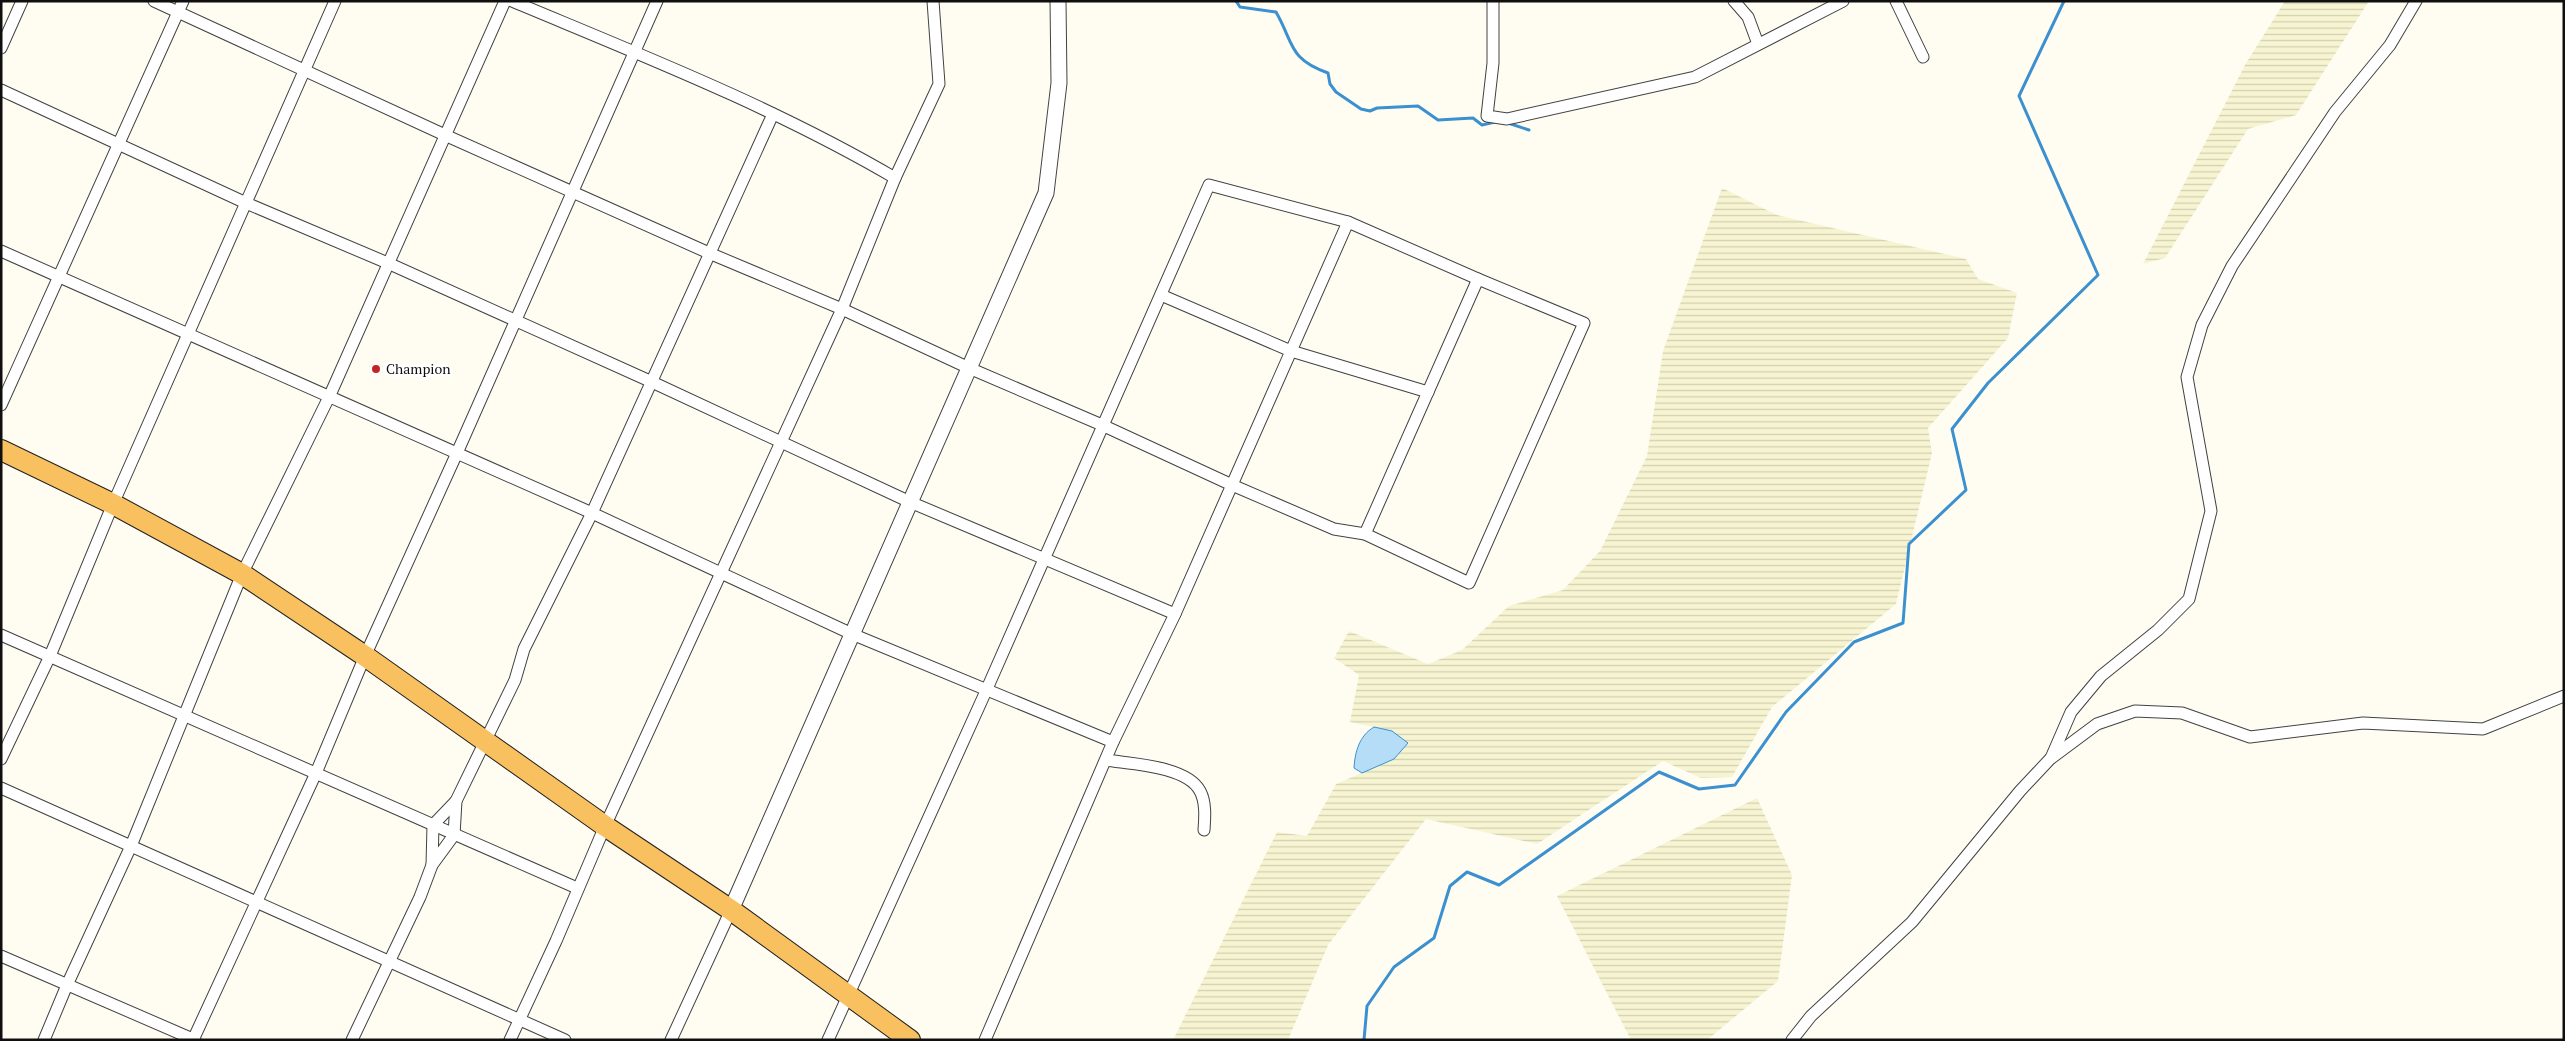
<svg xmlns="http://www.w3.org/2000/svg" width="2565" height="1041" viewBox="0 0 2565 1041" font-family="'PT Serif',serif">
<defs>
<pattern id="farmland-rules" width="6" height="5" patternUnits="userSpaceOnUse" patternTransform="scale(1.25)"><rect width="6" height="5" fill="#f6f4d1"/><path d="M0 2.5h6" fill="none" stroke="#d2d0b2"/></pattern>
</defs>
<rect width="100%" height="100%" fill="#fffdf2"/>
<g fill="url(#farmland-rules)">
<path d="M2285,1H2369L2296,115L2248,129L2165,258L2143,264L2245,65Z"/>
<path d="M1722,188L1777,215L1966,259L1978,279L2017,293L2008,338L1928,428L1932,453L1896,604L1772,707L1732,777L1701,778L1663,761L1537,844L1426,819L1328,945L1288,1040H1173L1277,832L1307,836L1336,784L1394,759L1392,731L1350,722L1359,675L1334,658L1349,631L1428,664L1462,650L1509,606L1563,590L1600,551L1647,456L1663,351Z"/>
<path d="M1757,798L1792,875L1778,981L1707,1040H1631L1557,896Z"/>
</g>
<path fill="#b5ddf7" stroke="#3b90d0" d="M1374,727L1392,731L1408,743L1394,759L1362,773L1354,768C1355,752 1359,736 1374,727Z"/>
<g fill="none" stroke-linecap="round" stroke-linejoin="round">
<g stroke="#3b90d0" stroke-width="3">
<path d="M1236,1L1240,7L1276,12C1294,43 1288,59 1328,73L1330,84L1336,92L1361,109L1370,111L1377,108L1418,106L1438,120L1473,118L1482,125L1495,122"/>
<path d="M1508,123L1529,130"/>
<path d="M1364,1040L1367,1006L1394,967L1434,938L1450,886L1467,872L1499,885L1659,772L1699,789L1735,785L1786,712L1854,642L1903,623L1909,544L1966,490L1952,429L1988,383L2098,275L2019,96L2064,1"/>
</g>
<defs>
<g id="minor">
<path d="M154,1L447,136L709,253L842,309L969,368L1102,425L1232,485L1334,529L1365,534L1469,583L1584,323L1478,279L1348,222L1209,185L986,691L828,1040"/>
<path d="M512,1C641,55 774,107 895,178"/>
<path d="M1493,1V63L1487,116L1507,119L1695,77L1843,1"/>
<path d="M1734,1L1748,17L1758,44"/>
<path d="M1896,1L1923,57"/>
<path d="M1,48L22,1"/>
<path d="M1,90L246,203L390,264L652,382L910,502L1175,614"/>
<path d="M1,251L592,513L852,634L1113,742"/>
<path d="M1161,295L1291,351L1428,392"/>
<path d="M1,405L183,1"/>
<path d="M1365,534L1478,279"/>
<path d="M1,635L577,888"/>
<path d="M2051,758L2071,712L2101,676L2158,630L2189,599L2211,511L2187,377L2202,325L2232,266L2335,112L2390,45L2416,1"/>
<path d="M1,759L50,656L113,504L335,1"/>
<path d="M1106,760C1131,764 1187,766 1200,791C1206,802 1205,817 1204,830"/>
<path d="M1,788L565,1040"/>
<path d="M432,865L433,825L456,801"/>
<path d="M1,956L195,1040"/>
<path d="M44,1040L67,985L131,846L242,574L330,395L505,1"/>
<path d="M193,1040L316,773L365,656L457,453L657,1"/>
<path d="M352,1040L420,897L432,865L454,835L456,801L515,680L524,649L592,513L773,114"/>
<path d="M510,1040L556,941L605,826L842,309L895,178L939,84L933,1"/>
<path d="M671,1040L731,910"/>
<path d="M985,1040L1113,742L1175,614L1348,222"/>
<path d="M1792,1040L1811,1016L1912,922L2020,791L2050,759L2097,724L2135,711L2182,713L2250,737L2363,723L2483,729L2564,696"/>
</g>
<path id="tertiary" d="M731,910L1046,193L1059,83L1058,1"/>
<path id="trunk" d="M1,450L113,504L242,574L365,656L605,826L731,910L910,1040"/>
</defs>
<use href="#minor" stroke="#424242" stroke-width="13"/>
<use href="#tertiary" stroke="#424242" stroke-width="17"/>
<use href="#trunk" stroke="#202020" stroke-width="22"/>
<use href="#minor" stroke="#fff" stroke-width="11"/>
<use href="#tertiary" stroke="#fff" stroke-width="15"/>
<use href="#trunk" stroke="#f8c05f" stroke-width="20"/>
</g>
<circle fill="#c32427" stroke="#fff" stroke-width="2" cx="376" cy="369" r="5"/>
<g text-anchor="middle" stroke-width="5" stroke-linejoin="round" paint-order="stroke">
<g font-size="14" fill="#0f0f0f" stroke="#fff" text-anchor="start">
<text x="386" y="374">Champion</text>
</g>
</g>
<rect width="2565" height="1041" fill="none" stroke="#0f0f0f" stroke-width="5"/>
</svg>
